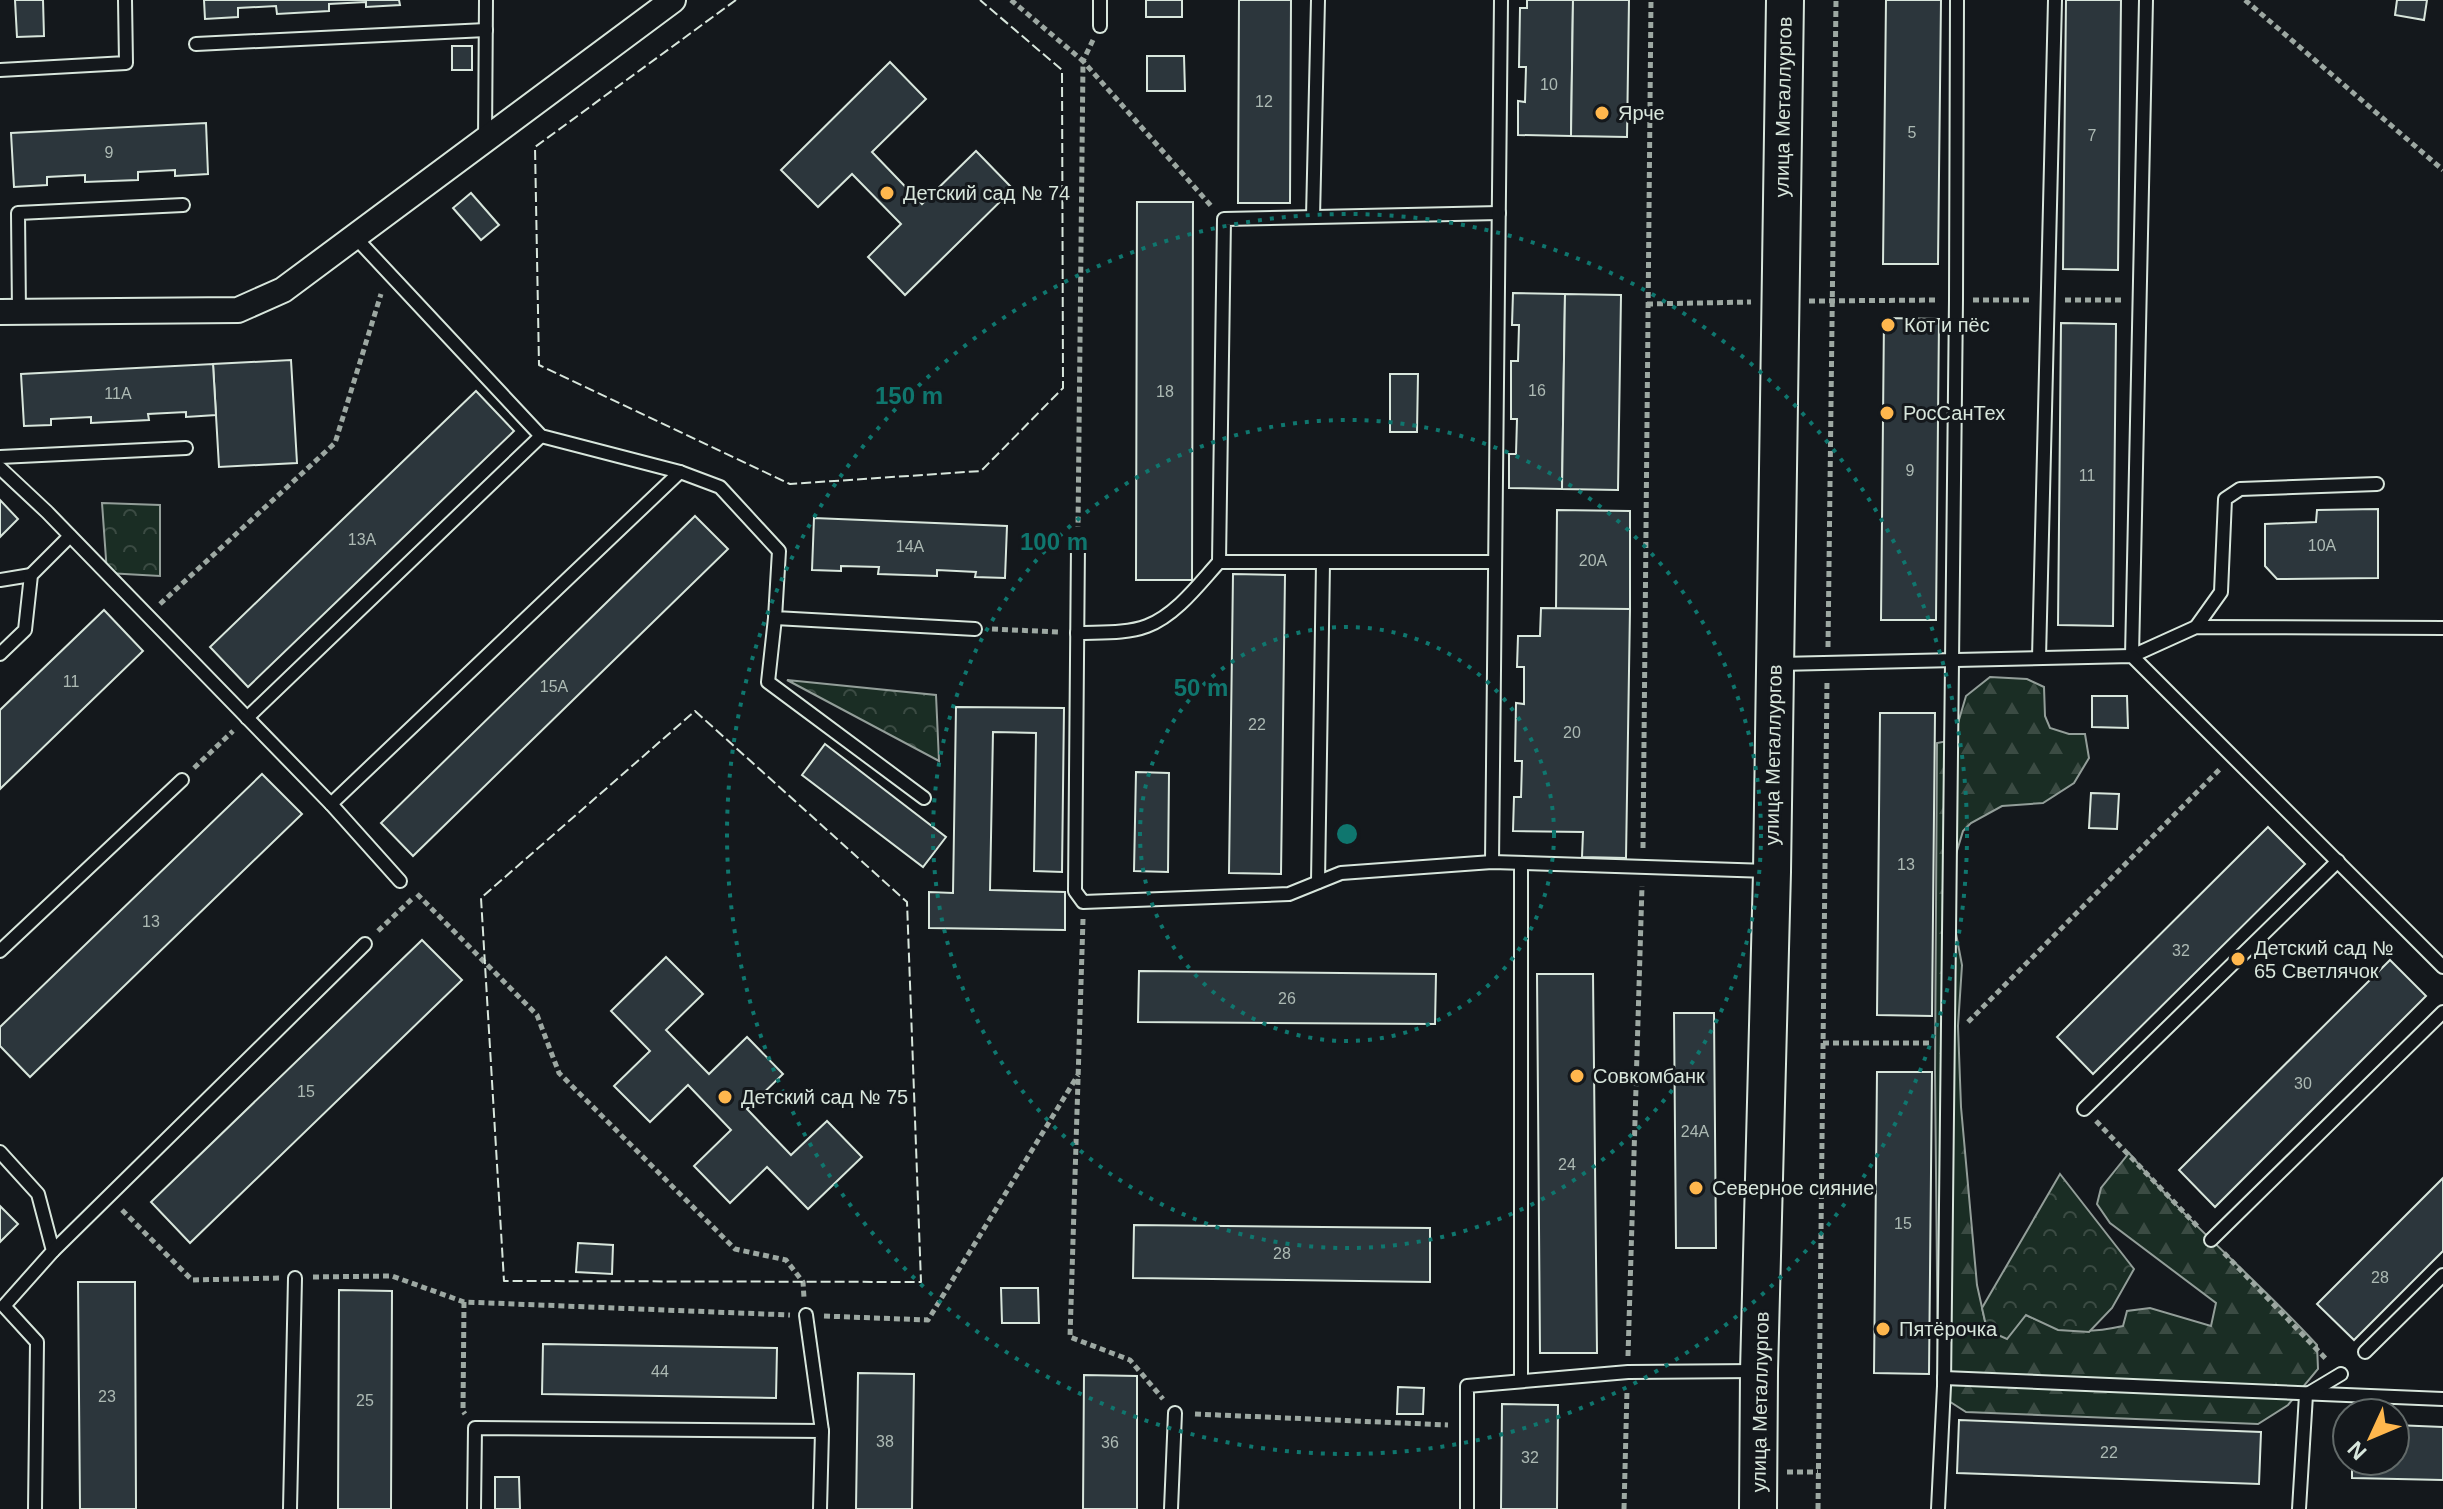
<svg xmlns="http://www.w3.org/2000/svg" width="2443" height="1509" viewBox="0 0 2443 1509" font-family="Helvetica,sans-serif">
<defs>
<pattern id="forest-firs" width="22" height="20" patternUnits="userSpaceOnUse" patternTransform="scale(2)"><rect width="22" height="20" fill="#1a2d24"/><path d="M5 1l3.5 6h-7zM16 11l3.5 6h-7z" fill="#3b4b43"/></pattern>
<pattern id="park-crowns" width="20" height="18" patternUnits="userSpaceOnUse" patternTransform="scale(2)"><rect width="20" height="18" fill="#1a2d24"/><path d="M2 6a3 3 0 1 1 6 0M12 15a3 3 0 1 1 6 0" fill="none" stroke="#3b4b43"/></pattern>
</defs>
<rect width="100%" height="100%" fill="#14181c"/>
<path fill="url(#forest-firs)" stroke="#939e99" stroke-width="2" d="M1990,677L2027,679L2044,687L2045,716L2050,728L2069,734H2085L2089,758L2074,783L2043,803L2002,806L1971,823L1963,831L1953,864L1950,902L1962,965L1958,1026L1961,1107L1977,1285L1987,1330L2026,1315C2064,1332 2082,1335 2123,1326L2127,1311L2150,1308L2211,1326L2216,1303L2110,1223L2097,1204L2101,1188L2129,1153C2186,1222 2257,1279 2317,1345L2318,1369L2288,1405L2258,1424L1966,1412L1941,1396L1938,1375L1935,1072L1937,743L1953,740L1966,696Z"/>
<g fill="url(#park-crowns)" stroke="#939e99" stroke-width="2">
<path d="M102,503L160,505V576L107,573Z"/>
<path d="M787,680L936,695L939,761Z"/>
<path d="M2060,1174L2134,1269L2112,1308L2089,1332L2058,1330L2026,1315L2007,1339L1987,1330L1982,1308Z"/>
</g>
<g fill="#2c363c" stroke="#d8e6dc" stroke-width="2">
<path d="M15,0H43L44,36L17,37Z"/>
<path d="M204,0H399L400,5L366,7V2L329,4V11L277,14L276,6L238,8V17L205,19Z"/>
<rect x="1146" y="0" width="36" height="17"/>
<path d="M1239,0H1291L1290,203H1238Z"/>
<path d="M1527,0H1573L1571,136L1518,135V101L1525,102L1526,67H1519L1520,8H1527Z"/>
<path d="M1573,0H1629L1627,137L1571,136Z"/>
<path d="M1886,0H1941L1938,264H1883Z"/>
<path d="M2066,0H2121L2118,270L2063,269Z"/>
<path d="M2397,0H2427L2424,20L2395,15Z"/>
<rect x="452" y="46" width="20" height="24"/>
<path d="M1147,56H1184L1185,91H1147Z"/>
<path d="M890,62L926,99L872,152L922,204L976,151L1013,189L905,295L868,257L901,224L852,174L818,207L781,170Z"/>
<path d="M206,123L208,174L175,176V170L138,172V180L85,182V175L47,177V185L14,187L11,133Z"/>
<path d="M471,193L499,225L481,240L453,208Z"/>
<path d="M1137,202H1193L1192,580H1136Z"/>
<path d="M1513,293L1565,294L1562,489L1509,488V454H1516L1517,419H1511V361H1518L1519,325H1512Z"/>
<path d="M1565,294L1621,295L1618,490L1562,489Z"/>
<path d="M1884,318L1939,319L1936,620H1881Z"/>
<path d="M2061,323L2116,324L2113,626L2058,625Z"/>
<path d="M291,360L297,463L219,467L213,364Z"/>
<path d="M213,364L216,415L186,417V412L148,414L149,420L91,423V417L51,419V425L24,426L21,374Z"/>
<path d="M1390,374H1418L1417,432H1390Z"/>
<path d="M476,391L514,431L248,687L210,647Z"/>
<path d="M0,500L18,519L0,537Z"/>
<path d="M2378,509V578L2277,579L2265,566V524L2316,522L2317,510Z"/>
<path d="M1557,510L1630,511V609H1556Z"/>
<path d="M695,516L728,549L413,856L381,823Z"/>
<path d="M814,518L1007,526L1005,578L975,577L976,572L937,570V576L878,574L879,567L841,566V571L812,570Z"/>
<path d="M1233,574L1285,575L1281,874L1229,873Z"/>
<path d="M1541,608L1630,609L1626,858L1582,857L1583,832L1513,831L1514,797H1521L1522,761H1515L1516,703L1524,704V667H1517L1518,636H1540Z"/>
<path d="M104,610L143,651L0,789V710Z"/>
<path d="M2092,696H2127L2128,728L2092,727Z"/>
<path d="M956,707L1064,708L1062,872L1034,871L1036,733L993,732L990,890L1065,892V930L929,928V892L953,893Z"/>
<path d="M1880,713H1935L1932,1016L1877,1015Z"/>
<path d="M825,744L946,837L923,867L802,775Z"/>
<path d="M1136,772L1169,773L1168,872L1134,871Z"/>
<path d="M262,774L302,814L30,1077L0,1046V1027Z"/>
<path d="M2091,793L2119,794L2117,829L2089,828Z"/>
<path d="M2268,827L2305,864L2093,1074L2057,1037Z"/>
<path d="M422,940L462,980L190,1243L151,1202Z"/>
<path d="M666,957L703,994L666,1030L709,1074L747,1037L783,1074L747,1109L791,1155L827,1121L862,1157L808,1209L767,1167L730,1203L694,1166L731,1130L688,1085L650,1122L614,1086L650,1051L611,1011Z"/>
<path d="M2390,960L2426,996L2215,1207L2179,1170Z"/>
<path d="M1139,971L1436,974L1435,1024L1138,1022Z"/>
<path d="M1537,974H1593L1597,1353H1540Z"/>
<path d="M1674,1013H1714L1716,1248H1676Z"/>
<path d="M1877,1072H1932L1929,1374L1874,1373Z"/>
<path d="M2443,1178V1251L2354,1340L2317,1304Z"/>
<path d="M0,1206L18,1224L0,1242Z"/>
<path d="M1134,1225L1430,1228V1282L1133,1278Z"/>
<path d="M578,1243L613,1245L612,1274L576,1272Z"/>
<path d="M78,1282H135L136,1509H80Z"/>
<path d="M1001,1288H1038L1039,1323H1002Z"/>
<path d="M339,1290L392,1291L391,1509H338Z"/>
<path d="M543,1344L777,1348L776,1398L542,1394Z"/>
<path d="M858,1373L914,1374L912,1509H856Z"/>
<path d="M1084,1375L1137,1376V1509H1083Z"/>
<path d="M1398,1387L1424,1388L1423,1414H1397Z"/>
<path d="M1502,1404L1558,1405L1557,1509H1501Z"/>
<path d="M1959,1420L2261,1432L2259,1484L1957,1473Z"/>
<path d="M2395,1425L2443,1427V1480L2352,1478V1461H2395Z"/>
<path d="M495,1477H519L520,1509H495Z"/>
</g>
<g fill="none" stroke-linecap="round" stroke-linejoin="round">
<defs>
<g id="lane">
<path d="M1100,0V26"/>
<path d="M2146,0L2132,656L2196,627L2443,628"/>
<path d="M196,44L486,30"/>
<path d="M0,70L126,63L125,0"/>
<path d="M485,141L486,0"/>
<path d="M1313,217L1318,0"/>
<path d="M355,237L541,436L680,472L720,487L779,551L775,618L975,629"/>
<path d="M19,312L18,213L183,205"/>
<path d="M0,457L186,448"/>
<path d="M0,468L47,512L331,804L400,881"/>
<path d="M1078,544L1075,891L1083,902L1289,894L1341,873L1492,862L1768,871"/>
<path d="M1219,562H1495"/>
<path d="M0,580L31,575"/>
<path d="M775,618L768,682L924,798"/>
<path d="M2196,627L2221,592L2225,499L2240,489L2377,484"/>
<path d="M1077,633C1100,632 1126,634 1147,626C1176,615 1199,584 1219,562L1224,219L1499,213"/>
<path d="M0,654L25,630L31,575L70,536"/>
<path d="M2039,658L2055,0"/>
<path d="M1779,664L2132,656L2443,967"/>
<path d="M247,718L541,436"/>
<path d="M331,804L680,472"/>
<path d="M1492,862L1501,0"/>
<path d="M1521,863V1379"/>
<path d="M1318,882L1323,563"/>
<path d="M0,951L182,780"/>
<path d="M2084,1109L2338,861"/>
<path d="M0,1152L38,1194L53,1251L4,1306L37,1342L35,1509"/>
<path d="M2211,1240L2443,1012"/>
<path d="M53,1251L365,944"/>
<path d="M806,1315L822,1431"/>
<path d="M2365,1352L2443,1275"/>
<path d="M1944,1378L2443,1399"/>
<path d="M290,1509L295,1278"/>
<path d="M474,1509L475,1428L822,1431L820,1509"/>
<path d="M1171,1509L1175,1413"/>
<path d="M1467,1509V1386L1628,1372L1756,1371"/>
<path d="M1938,1509L1944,1386L1956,300L1957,0"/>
<path d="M2299,1509L2306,1395L2341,1374"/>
</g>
<path id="street" d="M0,312L238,310L283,290L673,0"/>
<path id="secondary" d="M1758,1509L1759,1371L1772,872L1785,0"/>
</defs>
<use href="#lane" stroke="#d8e6dc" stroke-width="16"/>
<use href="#street" stroke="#d8e6dc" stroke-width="28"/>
<use href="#secondary" stroke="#d8e6dc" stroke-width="40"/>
<g stroke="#9da8a2" stroke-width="5" stroke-dasharray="6 4" stroke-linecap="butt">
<path d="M1011,0L1083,61L1078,527"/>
<path d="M2245,0L2443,170"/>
<path d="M1093,40L1083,61L1212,207"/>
<path d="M1973,300H2031"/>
<path d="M2065,300H2123"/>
<path d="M1809,301L1939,300"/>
<path d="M1647,304L1751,302"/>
<path d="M160,604L335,443L381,294"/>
<path d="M992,629L1058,632"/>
<path d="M1828,647L1836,0"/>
<path d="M194,768L233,731"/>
<path d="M1643,848L1651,0"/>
<path d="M417,894L537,1015L559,1073L735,1249L786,1260L803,1282L804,1298"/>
<path d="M1083,919L1070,1337L1130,1360L1163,1399"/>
<path d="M378,931L414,897"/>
<path d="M1968,1022L2221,768"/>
<path d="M1823,1043H1931"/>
<path d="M2096,1121L2200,1229"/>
<path d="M122,1210L192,1280L279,1278"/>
<path d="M2224,1253L2328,1361"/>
<path d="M313,1277L392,1276L464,1302L790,1315"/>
<path d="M464,1302L463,1411L465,1414"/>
<path d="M824,1316L928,1320L1078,1075"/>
<path d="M1628,1356L1642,886"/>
<path d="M1195,1414L1448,1425"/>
<path d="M1787,1472H1818"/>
<path d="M1624,1509L1627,1390"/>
<path d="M1818,1509L1827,681"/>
</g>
<use href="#lane" stroke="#14181c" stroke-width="12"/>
<use href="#street" stroke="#14181c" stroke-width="24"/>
<use href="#secondary" stroke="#14181c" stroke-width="36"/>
<g stroke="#d8e6dc" stroke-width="2" stroke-dasharray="10 4" stroke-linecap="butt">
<path d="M736,0L535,147L539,365L790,484L981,471L1063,388L1062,70L980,0"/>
<path d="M695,711L907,902L921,1282L504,1281L481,898Z"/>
</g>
</g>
<g fill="none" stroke="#0f766e" stroke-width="4" stroke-dasharray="4 8">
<circle cx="1347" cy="834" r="207"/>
<circle cx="1347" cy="834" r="414"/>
<circle cx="1347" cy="834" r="620"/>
</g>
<g fill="#ffb74d" stroke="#14181c" stroke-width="3">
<circle cx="1602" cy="113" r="8"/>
<circle cx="887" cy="193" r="8"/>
<circle cx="1888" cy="325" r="8"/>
<circle cx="1887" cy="413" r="8"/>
<circle cx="2238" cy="959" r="8"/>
<circle cx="1577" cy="1076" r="8"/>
<circle cx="725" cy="1097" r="8"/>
<circle cx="1696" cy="1188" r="8"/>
<circle cx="1883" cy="1329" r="8"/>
</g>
<g text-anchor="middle" stroke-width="6" stroke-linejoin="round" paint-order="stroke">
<g font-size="16" fill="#adbab4">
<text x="1549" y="90">10</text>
<text x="1264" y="107">12</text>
<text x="1912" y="138">5</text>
<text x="2092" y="141">7</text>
<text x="109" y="158">9</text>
<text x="1537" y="396">16</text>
<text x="1165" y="397">18</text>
<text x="118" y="399">11А</text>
<text x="1910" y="476">9</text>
<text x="2087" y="481">11</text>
<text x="362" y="545">13А</text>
<text x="2322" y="551">10А</text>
<text x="910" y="552">14А</text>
<text x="1593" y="566">20А</text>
<text x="71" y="687">11</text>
<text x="554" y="692">15А</text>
<text x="1257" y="730">22</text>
<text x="1572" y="738">20</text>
<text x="1906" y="870">13</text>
<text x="151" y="927">13</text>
<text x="2181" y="956">32</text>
<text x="1287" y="1004">26</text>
<text x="2303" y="1089">30</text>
<text x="306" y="1097">15</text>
<text x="1695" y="1137">24А</text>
<text x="1567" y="1170">24</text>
<text x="1903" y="1229">15</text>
<text x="1282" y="1259">28</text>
<text x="2380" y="1283">28</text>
<text x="660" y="1377">44</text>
<text x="107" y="1402">23</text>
<text x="365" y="1406">25</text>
<text x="885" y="1447">38</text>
<text x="1110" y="1448">36</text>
<text x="2109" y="1458">22</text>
<text x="1530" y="1463">32</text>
</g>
<g font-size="20" fill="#d8e6dc" stroke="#14181c">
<text transform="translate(1783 107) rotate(-89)" y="7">улица Металлургов</text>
<text transform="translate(1773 755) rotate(-89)" y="7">улица Металлургов</text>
<text transform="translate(1760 1402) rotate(-89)" y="7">улица Металлургов</text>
</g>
<g font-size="20" fill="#d8e6dc" stroke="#14181c" text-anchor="start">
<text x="1618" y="120">Ярче</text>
<text x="903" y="200">Детский сад № 74</text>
<text x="1904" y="332">Кот и пёс</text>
<text x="1903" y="420">РосСанТех</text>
<text x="2254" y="955">Детский сад №<tspan x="2254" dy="23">65 Светлячок</tspan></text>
<text x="1593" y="1083">Совкомбанк</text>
<text x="741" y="1104">Детский сад № 75</text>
<text x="1712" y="1195">Северное сияние</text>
<text x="1899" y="1336">Пятёрочка</text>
</g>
</g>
<circle cx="1347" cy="834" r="12" fill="#0f766e" stroke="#14181c" stroke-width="4"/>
<g font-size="24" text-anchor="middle" font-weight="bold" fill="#0f766e" stroke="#14181c" stroke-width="6" stroke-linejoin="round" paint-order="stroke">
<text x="909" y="404">150 m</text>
<text x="1054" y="550">100 m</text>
<text x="1201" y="696">50 m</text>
</g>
<g transform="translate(2371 1437) rotate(226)"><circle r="38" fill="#14181c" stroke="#626a69" stroke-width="2"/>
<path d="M0-6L14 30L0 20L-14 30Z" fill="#ffb74d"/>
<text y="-12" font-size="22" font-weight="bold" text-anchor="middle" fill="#d8e6dc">N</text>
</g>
</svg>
